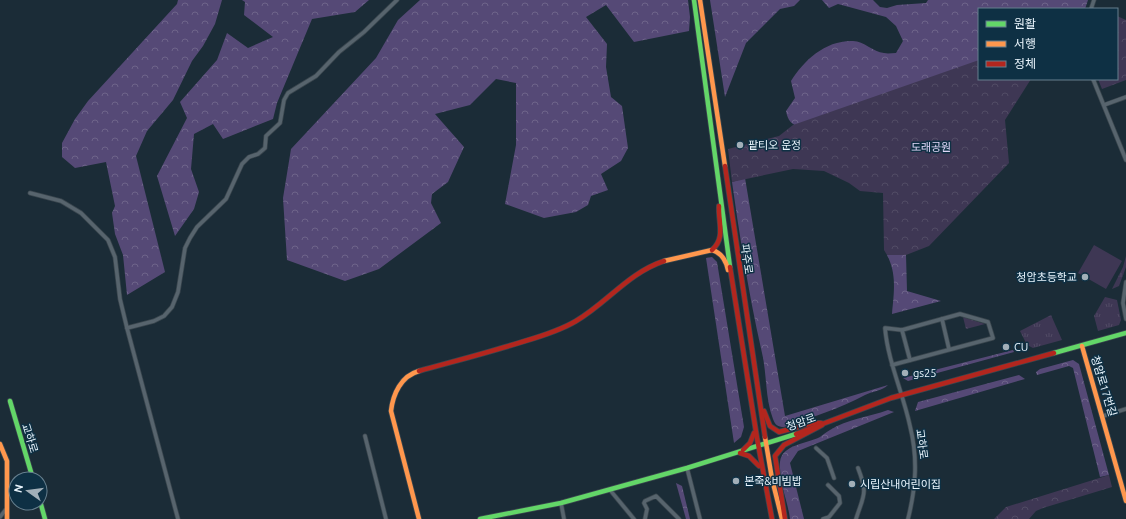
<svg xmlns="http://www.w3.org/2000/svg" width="1126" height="519" viewBox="0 0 1126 519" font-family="Ubuntu,'Noto Sans KR',sans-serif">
<defs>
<pattern id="grass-tufts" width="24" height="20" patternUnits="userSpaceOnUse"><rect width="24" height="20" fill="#3e3754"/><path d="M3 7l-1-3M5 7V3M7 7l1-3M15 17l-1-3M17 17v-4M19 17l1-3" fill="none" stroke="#514b65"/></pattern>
<pattern id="forest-crowns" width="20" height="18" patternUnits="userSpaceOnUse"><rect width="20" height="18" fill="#554976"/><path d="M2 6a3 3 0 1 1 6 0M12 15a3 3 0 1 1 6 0" fill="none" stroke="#6e648a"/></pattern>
<pattern id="park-crowns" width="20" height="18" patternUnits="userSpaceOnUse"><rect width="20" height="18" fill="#3e3754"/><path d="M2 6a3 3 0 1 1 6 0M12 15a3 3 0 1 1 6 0" fill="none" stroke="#514b65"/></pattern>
</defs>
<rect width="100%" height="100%" fill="#1b2c37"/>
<g fill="url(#grass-tufts)">
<path d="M1126,256V267L1119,286L1112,289L1123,267Z"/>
<path d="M1105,297L1117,300L1121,320L1119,325L1098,331L1094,316Z"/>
<path d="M1051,315L1062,340L1033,348L1027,345L1020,331Z"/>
</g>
<g fill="url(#forest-crowns)">
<path d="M178,0H222L215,24L203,46L192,61L173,100L147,131L136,156L165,272L127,295L123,255L115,234L112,213L115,206L106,162L75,168L62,157V143L75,119L88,101L177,4Z"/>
<path d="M242,0H369L355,12L312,19L277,103L273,119L223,139L213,124L194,134L191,169L199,192L194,209L175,236L157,176L187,118L180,102L217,60L227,33L248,48L273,37L244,15L245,2Z"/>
<path d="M420,0H688L690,17L689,31L634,42L606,5L586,17L607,44L606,67L611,97L622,106L628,148L621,161L601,174L608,190L591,196L588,205L576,212L544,218L505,204L516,145V83L496,79L470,105L435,114L464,147L448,182L432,194L431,203L441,223L379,269L345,281L287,260L283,198L291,149L376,58L398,20Z"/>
<path d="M710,0H800L794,6L780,9L746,43L725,97Z"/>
<path d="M822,0H873L880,7L887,8L897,5L926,3L928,0H1088L1085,9H979V79L801,128C791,124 788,121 786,111L795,98L791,81C804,60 826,40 853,41C864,41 873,52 884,53C888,54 892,53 896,53L903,41L896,26L886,17L838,4L829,8Z"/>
<path d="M745,178L785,416L888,385C882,391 873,391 865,395C839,409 812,417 784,427C778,427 775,425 773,419C765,398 767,374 762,353C749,296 740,239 732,182Z"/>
<path d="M887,255H906L907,291L941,301L892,314C894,293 897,274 887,255Z"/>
<path d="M712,257L717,262L744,427L741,437L734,443L706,258Z"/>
<path d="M1013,350L1014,352L908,381L903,378Z"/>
<path d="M1073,360L1079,364L1109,475L1100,477L1073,368L1069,366L1037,375L1036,372L1040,369Z"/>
<path d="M1019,375L1025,379L915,411L918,402Z"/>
<path d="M888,410L894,412L798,451L790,463L804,519H790C788,501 778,480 780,462C782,444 807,444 820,437C823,435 826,432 830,430C847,419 869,417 888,410Z"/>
<path d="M676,483L682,486L690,519H686Z"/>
</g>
<g fill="url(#park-crowns)">
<path d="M1117,16L1126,20V80L1102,89L1098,79H1117Z"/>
<path d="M979,60V79H1031L1005,120L1009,163L929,246L906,255H887L884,250L883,193L860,191L849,183L824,171L793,169L732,182L728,149L779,136L793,125Z"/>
<path d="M963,317L985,324L966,329Z"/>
<path d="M1109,475L1112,487L1043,508L1036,511L1029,519H994L1006,507Z"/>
</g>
<path fill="#3e3754" d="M1094,245L1122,261L1106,289L1078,273Z"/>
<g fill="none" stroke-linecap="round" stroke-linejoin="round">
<defs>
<g id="street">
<path d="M1091,9L1094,0"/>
<path d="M1093,79L1126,160"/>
<path d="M1104,105L1126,97"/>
<path d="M30,193L61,201L81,213L108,240L115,257L120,299L127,328L178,519"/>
<path d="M1126,282L1123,303L1126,319"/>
<path d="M942,319L949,349"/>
<path d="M127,328L154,321L164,316L172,307L178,292L185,248L190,238L197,227L226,199L242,164L249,157L258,154L265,148L266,136L280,123L284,100L288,93L316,76L339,52L364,32L397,0"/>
<path d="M902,330L910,360"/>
<path d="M892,365L993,338L988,322L960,314L902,330L885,328C888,362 903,393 910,426C918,458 916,487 908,519"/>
<path d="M1103,416L1126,409"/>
<path d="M365,436L386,519"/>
<path d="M816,448L827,458L834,478"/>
<path d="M687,468L700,519"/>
<path d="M610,490L634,519"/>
<path d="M561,503L564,519"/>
<path d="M0,517L7,508"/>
<path d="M645,519L647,509L644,503L645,501L656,496L679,519"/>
<path d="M823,519L829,517L840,503L839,496L828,485"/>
<path d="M856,519C864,494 868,494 858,468"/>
</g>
<g id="fast">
<path d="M694,0L730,267"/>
<path d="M1054,353L1126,333"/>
<path d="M10,401L33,479"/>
<path d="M40,501L45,519"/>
<path d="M480,519L561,503L687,468L796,434"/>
</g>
<g id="slow">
<path d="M700,0L725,166"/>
<path d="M664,261L712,250C722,253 726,260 728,270"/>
<path d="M1082,346L1126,501"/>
<path d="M765,437L772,479L782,519"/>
<path d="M0,444L7,461V519"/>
<path d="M419,519L391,411C393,394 401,376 419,371"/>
</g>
<g id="jam">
<path d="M725,166L765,437"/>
<path d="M712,250C726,238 718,222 719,206"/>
<path d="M730,267L757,438L772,519"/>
<path d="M419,371C455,361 490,352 525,341C542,336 561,330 576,321C607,303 628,273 664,261"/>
<path d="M764,411L770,426L779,432L813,423H821"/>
<path d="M796,434L891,398L1054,353"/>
<path d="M743,450L750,443L754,433"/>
<path d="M740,453L749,456L759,466"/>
<path d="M785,519L775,456L784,445L822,425"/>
</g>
</defs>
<use href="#street" stroke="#3a464e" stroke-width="5"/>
<use href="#fast" stroke="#3a464e" stroke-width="6"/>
<use href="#slow" stroke="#3a464e" stroke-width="6"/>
<use href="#jam" stroke="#3a464e" stroke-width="6"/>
<use href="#street" stroke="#57646d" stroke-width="3.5"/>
<use href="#fast" stroke="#63d668" stroke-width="4.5"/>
<use href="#slow" stroke="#ff974d" stroke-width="4.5"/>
<use href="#jam" stroke="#b3261e" stroke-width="4.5"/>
</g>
<g fill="#a2afb8" stroke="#0e3044" stroke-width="1.5">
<circle cx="740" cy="145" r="4"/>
<circle cx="1085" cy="277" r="4"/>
<circle cx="1006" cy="347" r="4"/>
<circle cx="905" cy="373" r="4"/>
<circle cx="736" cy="481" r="4"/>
<circle cx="852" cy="484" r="4"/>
</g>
<g text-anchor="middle" stroke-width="3" stroke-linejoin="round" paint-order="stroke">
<g font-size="11" fill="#eaf5fd" stroke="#0e3044" text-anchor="start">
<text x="748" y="149">팥티오 운정</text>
<text x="1077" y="281" text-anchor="end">청암초등학교</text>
<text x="1014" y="351">CU</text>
<text x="913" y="377">gs25</text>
<text x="744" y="485">본죽&amp;비빔밥</text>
<text x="860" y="488">시립산내어린이집</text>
</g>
<g font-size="11" fill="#e0d6f7" stroke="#0e3044">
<text x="931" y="151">도래공원</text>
</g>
<g font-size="11" fill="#eaf5fd" stroke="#0e3044">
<text transform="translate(747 259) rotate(82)" y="4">파주로</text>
<text transform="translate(1104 386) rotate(73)" y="4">청암로17번길</text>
<text transform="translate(801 422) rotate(-20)" y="4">청암로</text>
<text transform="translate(30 438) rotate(73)" y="4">교하로</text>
<text transform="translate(922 444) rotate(82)" y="4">교하로</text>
</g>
</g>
<rect x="978" y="8" width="140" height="72" fill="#0e3044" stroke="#667f8e"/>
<rect x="986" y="21" width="20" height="6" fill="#63d668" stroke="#667f8e"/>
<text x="1014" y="28" font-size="12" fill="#eaf5fd">원활</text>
<rect x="986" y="41" width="20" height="6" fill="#ff974d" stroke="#667f8e"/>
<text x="1014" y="48" font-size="12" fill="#eaf5fd">서행</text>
<rect x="986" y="61" width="20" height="6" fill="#b3261e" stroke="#667f8e"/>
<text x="1014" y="68" font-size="12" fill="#eaf5fd">정체</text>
<g transform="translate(28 491) rotate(284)"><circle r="19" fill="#0e3044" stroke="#667f8e"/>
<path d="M0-3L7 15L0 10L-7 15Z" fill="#a2afb8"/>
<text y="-6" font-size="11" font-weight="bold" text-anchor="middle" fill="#eaf5fd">N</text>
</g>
</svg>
